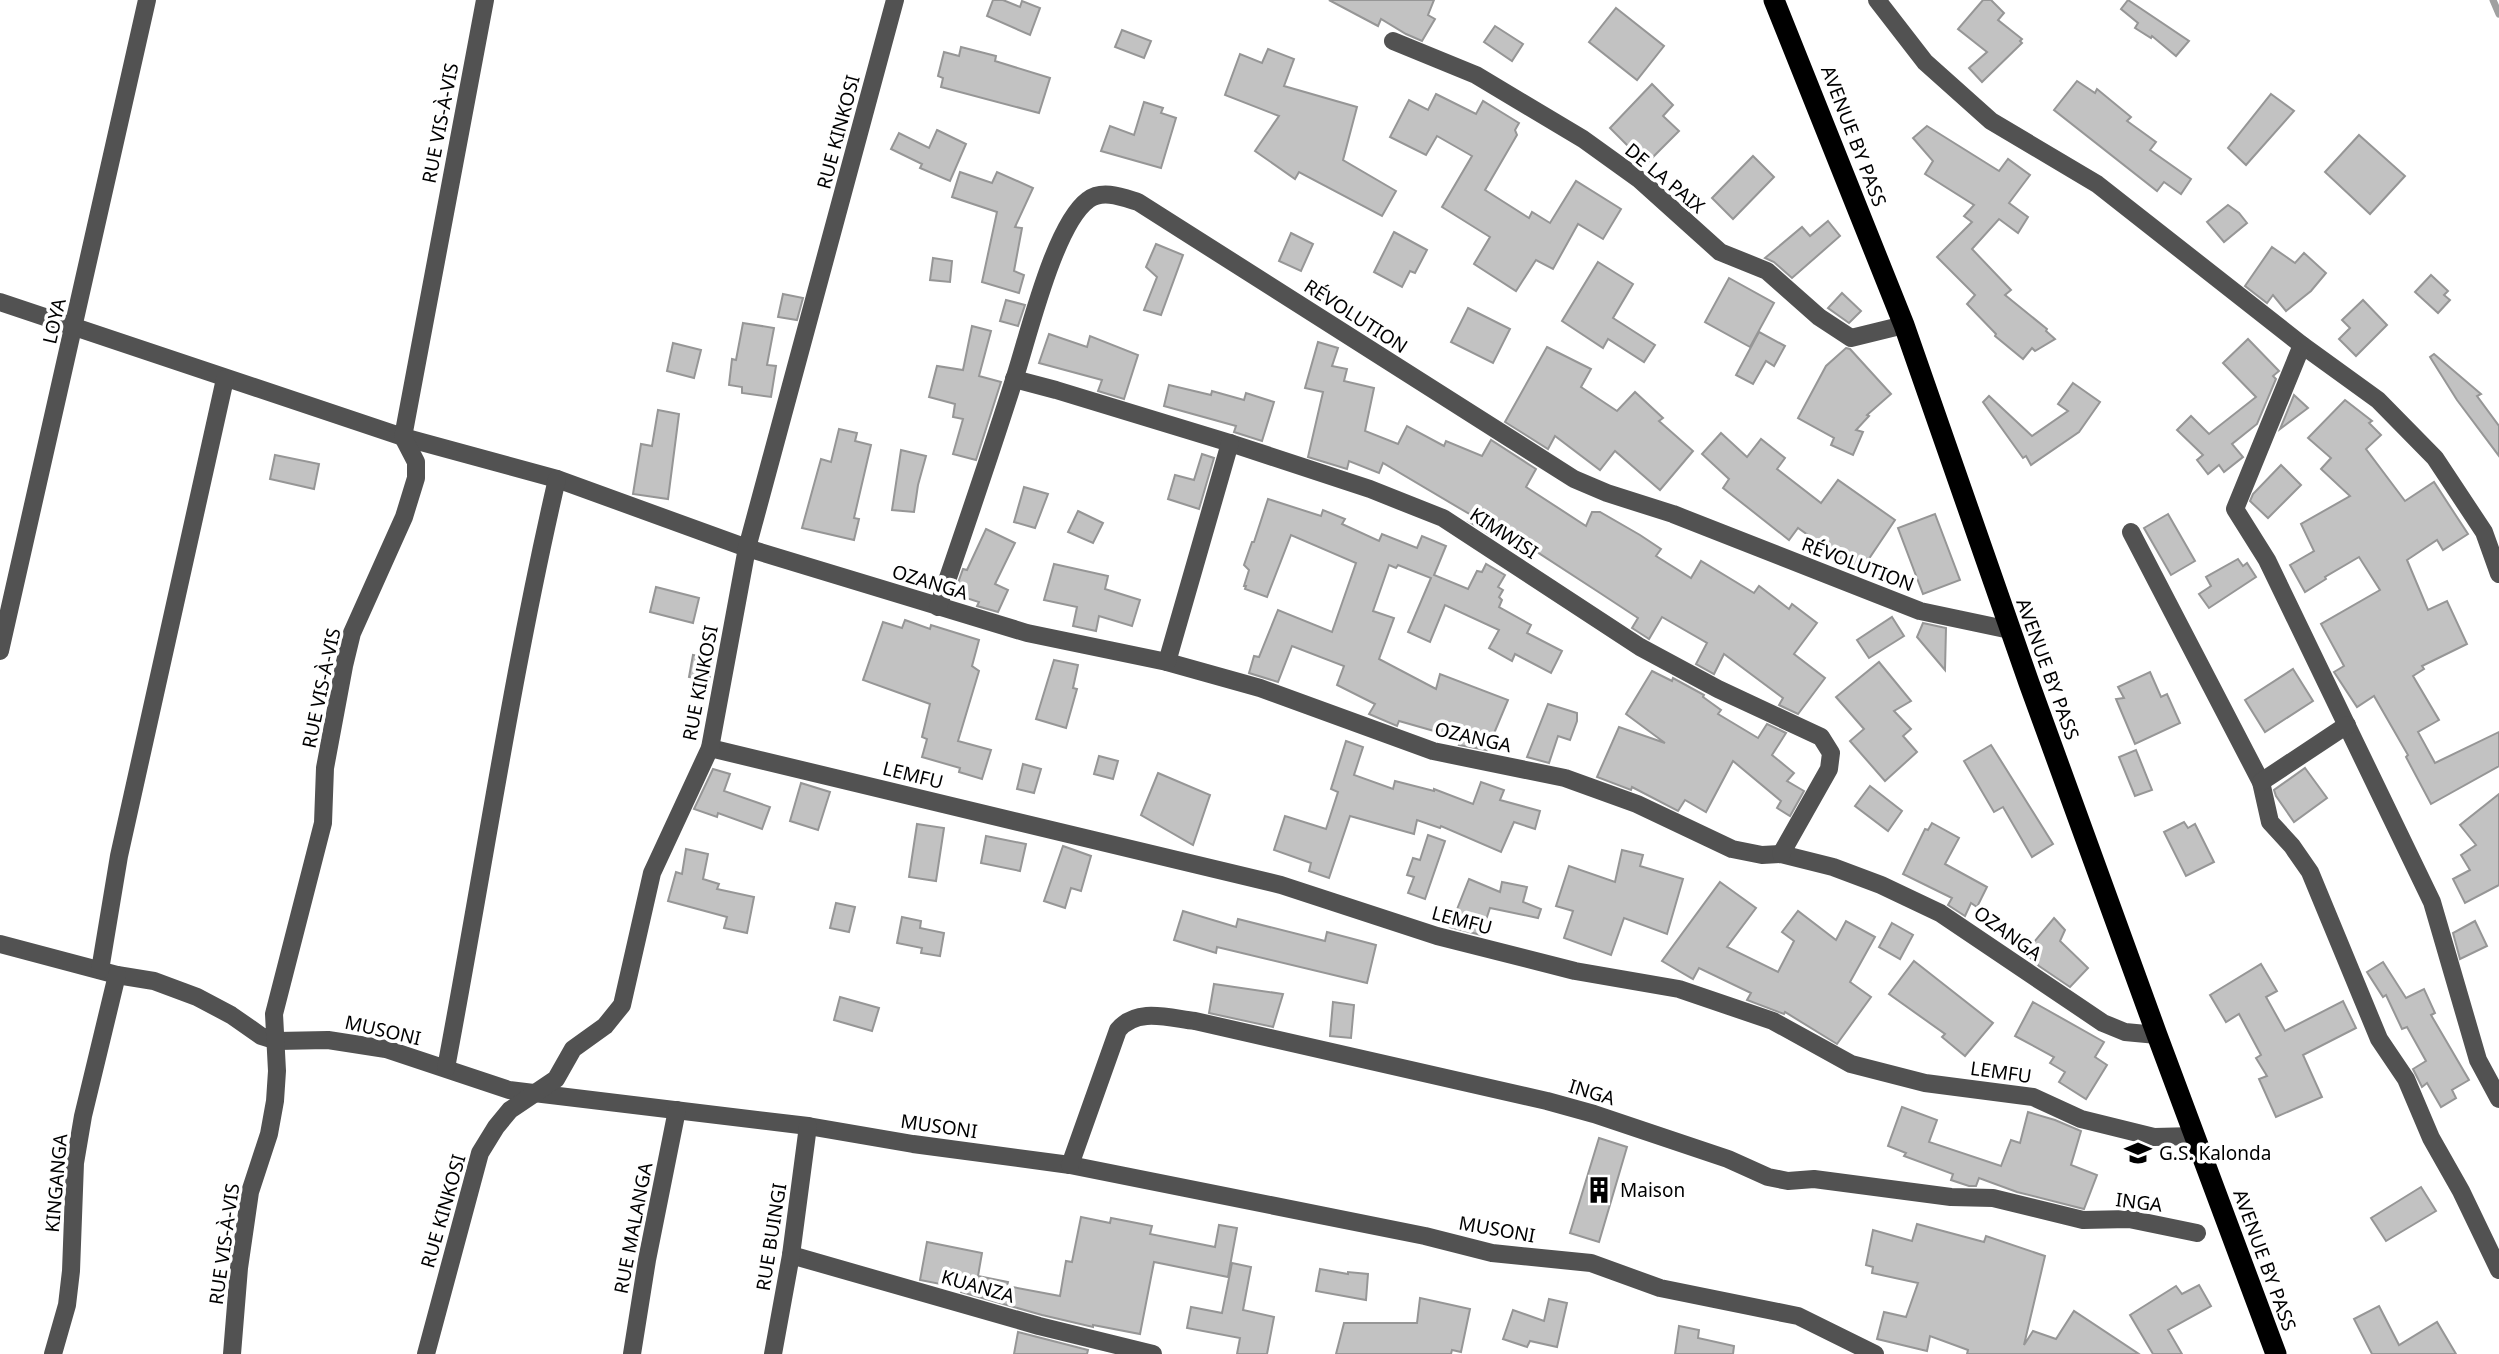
<svg xmlns="http://www.w3.org/2000/svg" width="2499" height="1354" viewBox="0 0 2499 1354" font-family="'Noto Sans',sans-serif">
<rect width="100%" height="100%" fill="#fff"/>
<g fill="none" stroke-linecap="round" stroke-linejoin="round">
<path stroke="#a0a0a0" stroke-width="7" d="M2493,0L2499,14"/>
</g>
<g fill="#c2c2c2" stroke="#969696" stroke-width="2">
<path d="M993,0H1003L1020,7L1022,1L1040,8L1030,35L987,16Z"/>
<path d="M1329,0H1434L1428,15L1435,19L1422,41L1406,34L1381,19L1378,26Z"/>
<path d="M1983,0H1991L2004,13L1998,20L2022,39L2020,41L2022,43L1982,82L1969,68L1987,52L1958,29Z"/>
<path d="M2128,0L2189,41L2176,56L2152,36L2151,38L2135,28L2138,23L2121,9Z"/>
<path d="M1616,8L1664,46L1637,80L1589,42Z"/>
<path d="M1495,26L1523,44L1512,61L1484,42Z"/>
<path d="M1122,30L1151,41L1144,58L1115,47Z"/>
<path d="M961,47L996,56L995,61L1050,78L1039,113L941,87L943,78L938,76L944,52L959,56Z"/>
<path d="M1268,49L1294,59L1284,86L1357,107L1343,160L1396,191L1382,216L1299,172L1295,179L1255,151L1279,116L1225,95L1240,54L1262,63Z"/>
<path d="M2077,81L2095,93L2097,89L2131,117L2127,121L2156,142L2150,150L2191,179L2181,194L2164,182L2157,191L2054,110Z"/>
<path d="M1652,84L1673,105L1663,116L1679,131L1646,164L1610,128Z"/>
<path d="M1436,94L1476,114L1483,101L1519,123L1515,130L1517,135L1485,190L1529,218L1532,212L1550,223L1576,181L1621,209L1603,239L1578,224L1553,269L1536,260L1516,291L1474,264L1490,237L1442,207L1472,156L1437,136L1426,155L1390,137L1409,100L1428,110Z"/>
<path d="M2271,94L2294,111L2246,165L2228,148Z"/>
<path d="M1144,102L1163,108L1161,113L1176,118L1161,168L1101,151L1110,126L1134,135Z"/>
<path d="M1927,126L1999,171L2008,159L2030,175L2009,203L2028,217L2018,233L1999,219L1972,249L2011,290L2005,295L2047,329L2046,331L2055,339L2035,351L2032,348L2023,359L1995,336L1996,334L1967,304L1975,295L1937,257L1972,222L1964,216L1974,205L1925,174L1933,161L1913,138Z"/>
<path d="M937,130L966,144L950,181L920,168L922,164L891,149L899,133L929,148Z"/>
<path d="M2359,135L2405,176L2370,214L2325,172Z"/>
<path d="M1753,156L1774,177L1733,219L1712,198Z"/>
<path d="M960,172L992,183L997,172L1033,188L1015,227L1022,228L1014,271L1024,275L1019,293L982,282L997,212L952,197Z"/>
<path d="M2228,205L2239,213L2247,223L2224,242L2207,222Z"/>
<path d="M1828,221L1840,236L1792,278L1774,262L1765,258L1802,227L1810,236Z"/>
<path d="M1394,232L1427,250L1415,273L1410,271L1402,287L1374,272Z"/>
<path d="M1291,233L1313,244L1301,271L1279,261Z"/>
<path d="M1156,244L1183,255L1161,315L1144,310L1157,277L1146,267Z"/>
<path d="M2272,247L2295,263L2304,253L2326,273L2311,291L2286,311L2273,295L2267,303L2245,286Z"/>
<path d="M933,258L952,261L950,282L930,280Z"/>
<path d="M1598,262L1633,284L1613,318L1655,345L1644,362L1608,339L1603,348L1562,321Z"/>
<path d="M2431,275L2448,291L2444,295L2450,300L2438,313L2415,292Z"/>
<path d="M1729,278L1774,303L1750,347L1705,322Z"/>
<path d="M1842,293L1861,311L1849,323L1828,308Z"/>
<path d="M783,294L803,298L797,320L778,317Z"/>
<path d="M1006,300L1025,305L1018,326L1000,321Z"/>
<path d="M2363,300L2387,325L2356,356L2339,339L2350,328L2342,320Z"/>
<path d="M1468,308L1510,329L1493,363L1451,342Z"/>
<path d="M743,323L774,328L767,365L776,366L771,397L742,393V387L729,385L732,359L736,360Z"/>
<path d="M972,326L991,331L979,376L1001,382L976,460L953,454L963,419L953,417L955,404L929,397L937,366L963,370Z"/>
<path d="M1759,332L1785,346L1774,366L1766,361L1753,384L1736,375Z"/>
<path d="M1049,334L1087,347L1090,336L1138,355L1124,399L1098,391L1102,380L1039,363Z"/>
<path d="M2248,339L2279,371L2273,376L2276,379L2257,424L2232,444L2243,457L2224,472L2219,465L2208,474L2197,460L2203,455L2177,430L2191,416L2209,434L2256,397L2223,363Z"/>
<path d="M1318,342L1338,348L1332,366L1347,369L1344,381L1374,388L1365,431L1398,444L1407,426L1444,446L1446,441L1482,456L1491,440L1536,469L1526,487L1586,526L1592,512H1600L1640,535L1661,549L1656,556L1691,578L1701,561L1754,593L1759,586L1789,609L1792,604L1817,623L1794,654L1825,678L1798,714L1779,705L1783,698L1724,654L1714,674L1696,664L1707,643L1662,617L1649,639L1646,637L1632,628L1638,618L1600,593L1497,526L1492,536L1468,521L1471,515L1383,463L1379,473L1349,461L1347,469L1308,457L1323,392L1305,388Z"/>
<path d="M673,343L701,350L694,378L667,371Z"/>
<path d="M1547,347L1591,369L1581,387L1617,411L1635,392L1663,418L1659,421L1693,451L1660,490L1615,451L1600,470L1555,436L1548,449L1505,422Z"/>
<path d="M1846,348L1850,349L1891,394L1867,415L1869,416L1856,430L1863,432L1853,455L1831,445L1834,438L1798,418L1826,366Z"/>
<path d="M2434,354L2481,394L2477,396L2499,426V456L2457,400L2430,357Z"/>
<path d="M2073,383L2100,402L2079,432L2031,465L2026,456L2023,458L1983,402L1989,396L2032,436L2068,411L2058,404Z"/>
<path d="M1169,385L1211,395L1212,391L1244,400L1246,393L1274,402L1262,441L1234,432L1236,426L1164,406Z"/>
<path d="M2294,395L2308,408L2280,429Z"/>
<path d="M2345,400L2372,421L2369,423L2381,435L2366,449L2405,501L2434,482L2468,534L2443,550L2437,540L2407,560L2428,610L2447,601L2467,644L2422,666L2424,669L2413,676L2439,720L2418,732L2435,763L2499,732V766L2431,804L2406,757L2408,755L2374,696L2357,707L2334,672L2344,666L2321,624L2380,590L2359,557L2325,577L2326,579L2305,592L2290,565L2314,551L2301,524L2350,496L2321,469L2331,458L2308,438Z"/>
<path d="M658,410L679,414L668,499L633,494L641,444L652,446Z"/>
<path d="M839,429L857,433L855,441L871,445L854,518L859,519L854,540L802,528L821,459L831,462Z"/>
<path d="M1721,433L1747,457L1761,439L1785,458L1777,469L1821,503L1838,480L1895,520L1860,572L1798,528L1789,540L1723,488L1729,479L1702,454Z"/>
<path d="M901,450L926,456L918,485L914,512L892,510Z"/>
<path d="M1202,454L1214,458L1199,509L1168,499L1175,475L1194,480Z"/>
<path d="M275,455L319,464L314,489L270,479Z"/>
<path d="M2281,465L2301,485L2268,518L2250,501L2253,494Z"/>
<path d="M1024,487L1048,494L1035,528L1014,522Z"/>
<path d="M1268,499L1321,516L1323,510L1345,519L1342,524L1379,541L1382,534L1417,548L1422,536L1446,546L1434,575L1468,589L1477,571L1482,572L1486,564L1505,575L1498,587L1503,590L1499,597L1502,600L1499,607L1531,625L1527,633L1562,651L1551,673L1515,654L1512,661L1489,648L1499,630L1445,605L1430,642L1408,632L1431,578L1398,565L1396,568L1389,565L1373,611L1394,618L1379,659L1436,689L1440,674L1508,700L1487,750L1459,745L1462,739L1399,721L1397,726L1369,714L1375,704L1337,685L1344,666L1292,646L1278,682L1249,673L1254,656L1259,657L1278,610L1332,632L1356,563L1291,535L1267,597L1245,589L1246,586H1244L1249,570L1244,565L1252,542H1254Z"/>
<path d="M1078,511L1103,523L1093,543L1068,532Z"/>
<path d="M1935,514L1960,580L1923,594L1898,528Z"/>
<path d="M2168,514L2195,561L2171,575L2144,528Z"/>
<path d="M986,529L1015,543L995,584L1008,590L998,612L977,606L979,602L954,594L963,569L967,570Z"/>
<path d="M2238,559L2243,566L2247,563L2256,577L2209,608L2199,594L2211,586L2206,577Z"/>
<path d="M1054,564L1108,576L1105,589L1140,600L1132,626L1099,616L1096,631L1073,626L1077,607L1044,600Z"/>
<path d="M656,587L699,598L693,623L650,612Z"/>
<path d="M1892,617L1904,636L1869,658L1857,640Z"/>
<path d="M905,620L930,629L931,625L979,640L972,666L979,671L958,741L991,750L982,779L959,772L960,768L922,757L927,739L922,737L930,704L863,680L883,622L902,628Z"/>
<path d="M1923,623L1946,628L1945,670L1917,637Z"/>
<path d="M693,655L713,658L709,681L689,677Z"/>
<path d="M1054,660L1078,665L1073,688L1077,689L1066,728L1036,719Z"/>
<path d="M1879,662L1911,701L1894,711L1911,729L1903,736L1917,752L1885,781L1850,741L1864,729L1836,697Z"/>
<path d="M2293,669L2313,701L2265,732L2245,700Z"/>
<path d="M1652,671L1672,681L1673,678L1704,695L1703,697L1721,710L1718,714L1758,738L1767,724L1786,733L1772,755L1794,773L1787,781L1804,791L1790,816L1777,808L1781,801L1733,761L1706,812L1685,800L1678,811L1632,787L1631,790L1597,777L1619,727L1665,743L1626,714Z"/>
<path d="M2150,672L2161,697L2167,694L2180,723L2135,744L2116,699L2124,698L2118,687Z"/>
<path d="M1548,704L1577,713V721L1570,740L1558,736L1549,763L1527,757Z"/>
<path d="M1346,741L1363,747L1354,775L1393,789L1395,781L1434,791V789L1473,804L1481,782L1504,790L1500,800L1540,811L1535,829L1514,822L1501,852L1441,826L1440,828L1417,820L1414,834L1350,816L1329,878L1309,871L1311,863L1274,850L1285,816L1326,829L1338,792L1331,789Z"/>
<path d="M1991,745L2053,844L2032,857L2003,807L1994,812L1964,761Z"/>
<path d="M2136,750L2152,790L2135,796L2119,757Z"/>
<path d="M1099,756L1118,761L1113,779L1094,774Z"/>
<path d="M1023,764L1041,769L1034,793L1017,789Z"/>
<path d="M2305,768L2327,798L2294,822L2276,796L2274,790Z"/>
<path d="M713,769L730,774L724,791L770,807L762,829L718,813L717,817L694,809Z"/>
<path d="M1158,773L1210,795L1193,845L1141,815Z"/>
<path d="M801,783L830,792L818,830L790,821Z"/>
<path d="M1870,786L1902,811L1888,831L1855,806Z"/>
<path d="M2499,794V885L2465,903L2453,879L2470,870L2461,855L2476,845L2460,825Z"/>
<path d="M2184,822L2188,828L2195,824L2214,862L2186,876L2164,832Z"/>
<path d="M1932,823L1959,838L1945,864L1987,887L1977,907L1971,903L1965,916L1948,905L1952,898L1903,874L1925,829L1928,830Z"/>
<path d="M917,824L944,828L936,881L909,877Z"/>
<path d="M1428,835L1445,841L1425,899L1408,893L1414,877L1407,875L1413,858L1420,860Z"/>
<path d="M986,836L1026,844L1020,871L981,863Z"/>
<path d="M1063,846L1091,856L1081,891L1071,888L1065,908L1044,901Z"/>
<path d="M686,849L708,854L703,879L719,884L717,889L754,897L747,933L724,928L727,917L668,901L676,872L682,874Z"/>
<path d="M1622,850L1643,855L1640,866L1683,879L1667,934L1624,918L1611,955L1564,938L1573,911L1556,906L1569,866L1615,882Z"/>
<path d="M1469,879L1500,892L1502,882L1527,887L1523,902L1541,909L1538,918L1490,908L1481,935L1450,927Z"/>
<path d="M1720,882L1756,908L1727,947L1778,972L1794,941L1782,932L1798,911L1836,940L1846,921L1875,937L1850,982L1871,997L1837,1044L1785,1012L1784,1014L1747,1000L1751,993L1699,968L1693,979L1662,961Z"/>
<path d="M836,903L855,907L849,932L830,928Z"/>
<path d="M1183,911L1236,927L1238,919L1325,941L1327,932L1376,945L1367,983L1217,947L1216,953L1174,940Z"/>
<path d="M902,917L921,921L920,928L944,933L940,956L921,953L922,948L897,943Z"/>
<path d="M2054,918L2065,930L2060,941L2088,968L2070,987L2039,966L2025,953Z"/>
<path d="M2475,921L2487,946L2460,959L2453,933Z"/>
<path d="M1892,923L1913,935L1900,959L1879,947Z"/>
<path d="M1914,961L1993,1023L1965,1056L1942,1037L1945,1034L1889,994Z"/>
<path d="M2383,962L2406,998L2424,989L2435,1013L2431,1015L2469,1080L2452,1090L2456,1098L2441,1107L2427,1083L2422,1087L2413,1069L2426,1061L2407,1027L2402,1029L2386,995L2383,997L2367,972Z"/>
<path d="M2261,964L2277,991L2266,997L2285,1031L2343,1001L2356,1028L2303,1055L2322,1097L2276,1117L2259,1079L2267,1076L2256,1058L2261,1055L2239,1014L2226,1022L2210,995Z"/>
<path d="M1214,984L1283,994L1273,1027L1209,1013Z"/>
<path d="M840,997L879,1008L872,1031L834,1020Z"/>
<path d="M1333,1002L1354,1005L1351,1038L1330,1036Z"/>
<path d="M2033,1002L2104,1042L2095,1057L2107,1065L2086,1099L2059,1082L2065,1072L2050,1063L2054,1057L2015,1036Z"/>
<path d="M1902,1107L1937,1120L1929,1142L2001,1166L2011,1140L2020,1143L2028,1112L2055,1120L2081,1131L2071,1165L2097,1175L2084,1209L2017,1192L1979,1178L1976,1186H1969L1951,1180L1953,1174L1904,1156L1906,1153L1888,1146Z"/>
<path d="M1599,1138L1627,1147L1599,1242L1570,1233Z"/>
<path d="M2421,1187L2436,1211L2386,1241L2371,1218Z"/>
<path d="M1081,1217L1110,1223L1111,1218L1152,1226L1150,1234L1215,1247L1219,1225L1237,1228L1228,1277L1154,1262L1140,1334L1093,1325V1327L1042,1315L961,1292V1288L920,1280L927,1242L982,1253L978,1276L1008,1282L1007,1286L1060,1296L1066,1261L1072,1262Z"/>
<path d="M1917,1224L1984,1242L1986,1236L2045,1256L2024,1345L2033,1331L2056,1339L2074,1311L2139,1354H1967L1968,1350L1930,1336L1927,1351L1877,1339L1884,1312L1906,1317L1918,1283L1872,1273L1873,1267L1866,1265L1873,1230L1912,1241Z"/>
<path d="M1232,1263L1251,1267L1243,1310L1274,1317L1267,1354H1237L1240,1338L1187,1328L1191,1307L1222,1313Z"/>
<path d="M1320,1269L1348,1274V1272L1368,1274L1366,1300L1316,1291Z"/>
<path d="M2199,1285L2211,1306L2168,1330L2182,1354H2153L2130,1315L2176,1286L2182,1294Z"/>
<path d="M1420,1298L1470,1309L1461,1352L1452,1350L1451,1354H1336L1344,1323H1417Z"/>
<path d="M1549,1299L1567,1303L1557,1347L1530,1341L1527,1347L1503,1339L1513,1310L1544,1321Z"/>
<path d="M2379,1306L2399,1345L2437,1322L2456,1354H2372L2354,1319Z"/>
<path d="M1679,1326L1699,1330L1698,1338L1734,1346L1733,1354H1675Z"/>
<path d="M1018,1332L1088,1350L1087,1354H1014Z"/>
</g>
<g fill="none" stroke-linecap="round" stroke-linejoin="round">
<g stroke="#525252" stroke-width="18">
<path d="M1877,0L1925,62L1991,121L2097,184L2302,345L2378,400L2435,458L2484,532L2499,574"/>
<path d="M1393,41L1476,75L1583,139L1640,180L1720,252L1767,271L1819,317L1851,338L1904,325"/>
<path d="M0,302L403,437L557,479L747,548L1027,633L1167,662L1260,688L1433,751L1565,778L1637,804L1732,849L1762,855L1781,854L1833,867L1881,885L1940,913L2103,1023L2125,1032L2157,1035"/>
<path d="M2302,345L2235,509L2267,560L2432,902L2478,1060L2499,1099"/>
<path d="M1014,379L1056,390L1230,443L1370,489L1443,518L1640,647L1718,689L1821,737L1831,753L1829,769L1781,854"/>
<path d="M2131,532L2261,782L2270,822L2292,846L2310,872L2379,1039L2406,1079L2431,1138L2461,1191L2499,1270"/>
<path d="M938,607C964,531 990,456 1014,380C1028,338 1054,225 1088,200C1102,189 1122,197 1138,202L1574,479L1607,493L1673,514L1920,611L2010,630"/>
<path d="M0,651L147,0"/>
<path d="M1167,662L1230,443"/>
<path d="M710,748L1281,885L1437,936L1575,971L1679,989L1773,1021L1851,1064L1925,1083L2033,1097L2081,1119L2154,1137L2195,1136"/>
<path d="M2261,782L2347,725"/>
<path d="M0,944L117,975L154,981L197,997L231,1015L261,1036L277,1041L328,1040L386,1049L509,1090L808,1126L913,1144L1070,1165L1425,1236L1492,1253L1591,1263L1660,1288L1798,1316L1875,1354"/>
<path d="M100,970L119,856L225,379"/>
<path d="M446,1068C483,872 512,673 557,479"/>
<path d="M1070,1165L1118,1030C1137,1007 1169,1018 1195,1021L1547,1101L1594,1114L1728,1159L1768,1177L1788,1181L1814,1179L1951,1197L1993,1198L2083,1220L2129,1219L2197,1233"/>
<path d="M791,1255L1039,1326L1153,1354"/>
<path d="M53,1354L67,1305L71,1271L75,1163L83,1116L117,975"/>
<path d="M232,1354L239,1268L250,1192L269,1134L275,1101L277,1071L274,1014L323,823L325,768L344,666L352,633L404,517L416,478V462L403,437L485,0"/>
<path d="M426,1354L480,1153L496,1127L510,1110L556,1079L573,1049L605,1026L622,1005L652,873L710,748L747,548L895,0"/>
<path d="M632,1354L647,1260L677,1110"/>
<path d="M773,1354L791,1255L808,1126"/>
</g>
<path stroke="#000" stroke-width="21" d="M1774,0L1904,325L2029,683L2157,1035L2276,1354"/>
</g>
<defs>
<symbol id="school-bare" viewBox="-9 -9 18 18"><path d="M0-5L7-2L0 1L-7-2ZM-4 1L0 2.5L4 1V4Q0 6-4 4Z" fill="#000" stroke="#fff" stroke-width="2.5" paint-order="stroke"/></symbol>
<symbol id="building-bare" viewBox="-9 -9 18 18"><path d="M-4-6H4V6H1V3H-1V6H-4ZM-2.5-4.3h1.7v1.8h-1.7ZM.8-4.3h1.7v1.8H.8ZM-2.5-1h1.7V.8h-1.7ZM.8-1h1.7V.8H.8Z" fill="#000" stroke="#fff" stroke-width="2.5" paint-order="stroke"/></symbol>
</defs>
<g fill-rule="evenodd">
<use href="#school-bare" x="2119" y="1134" width="38" height="38"/>
<use href="#building-bare" x="1580" y="1171" width="38" height="38"/>
</g>
<g text-anchor="middle" stroke-width="7" stroke-linejoin="round" paint-order="stroke">
<g font-size="19" fill="#000" stroke="#fff">
<text transform="translate(440 123) rotate(-79)" y="7">RUE VIS-À-VIS</text>
<text transform="translate(838 132) rotate(-75)" y="7">RUE KINKOSI</text>
<text transform="translate(1854 136) rotate(69)" y="7">AVENUE BY PASS</text>
<text transform="translate(1665 178) rotate(40)" y="7">DE LA PAIX</text>
<text transform="translate(1356 316) rotate(33)" y="7">RÉVOLUTION</text>
<text transform="translate(54 321) rotate(-77)" y="7">LOYA</text>
<text transform="translate(1504 533) rotate(33)" y="7">KIMWISI</text>
<text transform="translate(1858 564) rotate(21)" y="7">RÉVOLUTION</text>
<text transform="translate(930 582) rotate(17)" y="7">OZANGA</text>
<text transform="translate(2048 669) rotate(70)" y="7">AVENUE BY PASS</text>
<text transform="translate(700 683) rotate(-79)" y="7">RUE KINKOSI</text>
<text transform="translate(321 688) rotate(-78)" y="7">RUE VIS-À-VIS</text>
<text transform="translate(1473 737) rotate(13)" y="7">OZANGA</text>
<text transform="translate(913 775) rotate(14)" y="7">LEMFU</text>
<text transform="translate(1462 920) rotate(15)" y="7">LEMFU</text>
<text transform="translate(2008 933) rotate(36)" y="7">OZANGA</text>
<text transform="translate(383 1030) rotate(13)" y="7">MUSONI</text>
<text transform="translate(2001 1072) rotate(8)" y="7">LEMFU</text>
<text transform="translate(1592 1092) rotate(17)" y="7">INGA</text>
<text transform="translate(939 1126) rotate(8)" y="7">MUSONI</text>
<text transform="translate(56 1183) rotate(-85)" y="7">KINGANGA</text>
<text transform="translate(2139 1202) rotate(7)" y="7">INGA</text>
<text transform="translate(443 1211) rotate(-74)" y="7">RUE KINKOSI</text>
<text transform="translate(633 1228) rotate(-79)" y="7">RUE MALANGA</text>
<text transform="translate(1497 1229) rotate(10)" y="7">MUSONI</text>
<text transform="translate(771 1237) rotate(-81)" y="7">RUE BUINGI</text>
<text transform="translate(224 1244) rotate(-82)" y="7">RUE VIS-À-VIS</text>
<text transform="translate(2265 1260) rotate(70)" y="7">AVENUE BY PASS</text>
<text transform="translate(978 1286) rotate(16)" y="7">KUANZA</text>
</g>
<g font-size="19" fill="#000" stroke="#fff" text-anchor="start">
<text x="2159" y="1160">G.S. Kalonda</text>
<text x="1620" y="1197">Maison</text>
</g>
</g>
</svg>
